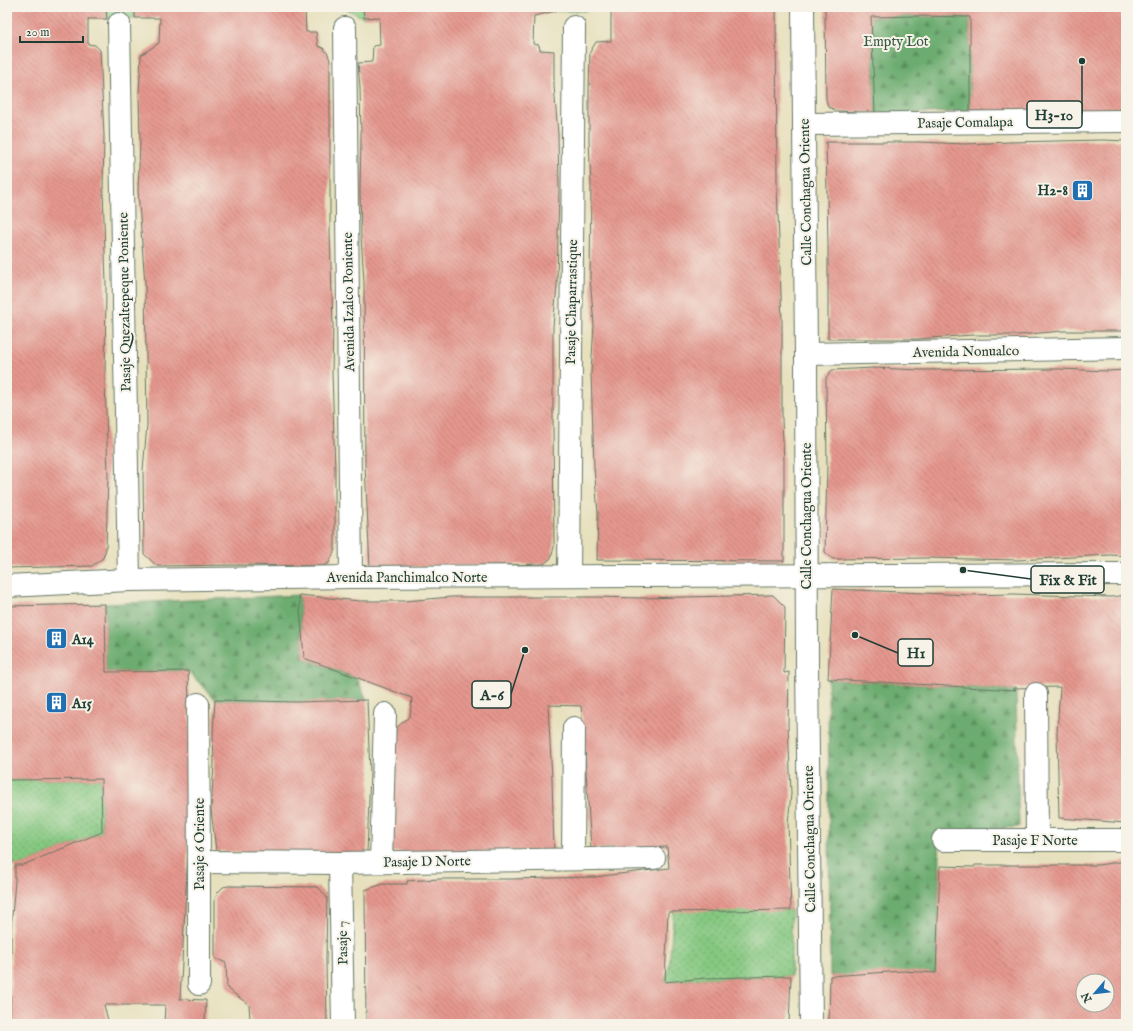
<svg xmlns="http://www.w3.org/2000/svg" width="1133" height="1031" viewBox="0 0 1133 1031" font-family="'IM FELL English',serif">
<defs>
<pattern id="grass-dots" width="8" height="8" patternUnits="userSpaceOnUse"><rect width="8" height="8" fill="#85c881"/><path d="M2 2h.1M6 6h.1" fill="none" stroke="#6ca46a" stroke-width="1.8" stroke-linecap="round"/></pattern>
<pattern id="forest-firs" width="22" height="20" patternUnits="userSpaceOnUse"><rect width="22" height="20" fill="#6cac6f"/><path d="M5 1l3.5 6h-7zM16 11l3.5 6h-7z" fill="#588d5c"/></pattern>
<pattern id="building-back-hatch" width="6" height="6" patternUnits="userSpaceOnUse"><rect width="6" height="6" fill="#e5978e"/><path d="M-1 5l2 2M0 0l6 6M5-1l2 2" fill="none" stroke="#b97c75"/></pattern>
</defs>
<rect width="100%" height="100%" fill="#f7f3e8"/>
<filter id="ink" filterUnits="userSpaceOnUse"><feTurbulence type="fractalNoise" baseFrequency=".025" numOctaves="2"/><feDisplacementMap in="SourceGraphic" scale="8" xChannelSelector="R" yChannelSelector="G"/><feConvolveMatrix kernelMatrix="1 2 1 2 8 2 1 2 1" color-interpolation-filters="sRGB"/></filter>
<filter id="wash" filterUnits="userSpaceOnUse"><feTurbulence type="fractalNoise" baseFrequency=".012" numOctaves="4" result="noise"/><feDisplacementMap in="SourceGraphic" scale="16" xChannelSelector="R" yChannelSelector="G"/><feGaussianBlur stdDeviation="0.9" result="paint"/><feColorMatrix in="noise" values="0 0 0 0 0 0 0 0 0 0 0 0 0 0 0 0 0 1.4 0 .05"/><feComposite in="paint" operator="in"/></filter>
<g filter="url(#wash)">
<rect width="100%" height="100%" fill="#e7e0bd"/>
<g fill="url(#grass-dots)" stroke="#52825a">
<path d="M101,779L102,832L23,865H7V780Z"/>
<path d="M674,907L791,910V976L706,978L665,982L669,968Z"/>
</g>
<g fill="url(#forest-firs)" stroke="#467452">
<path d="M920,16L970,17V111L923,113H875L871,17Z"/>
<path d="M299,595L304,658L357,678L367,700L296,702L215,700L188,671L106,672L105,604Z"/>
<path d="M828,679L1016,690L1019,827L938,832L940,860L936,973L830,976Z"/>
</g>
<g fill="#85c881" stroke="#52825a">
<path d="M106,7H135V18L107,19Z"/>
<path d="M342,7H363L364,18Z"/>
<rect x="556" y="7" width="30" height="4"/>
</g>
<g id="blocks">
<g fill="url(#building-back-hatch)" fill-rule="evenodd">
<path d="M7,7H106L107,19H88V44L95,45L100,50L104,136L103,189L106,284L105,380L108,475L106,549L103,558L92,566L7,568Z"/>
<path d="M135,7H305L306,32H316L318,46L323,48L328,54L330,61V234L333,325L332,372L335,471V550L329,563L323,566L237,565L157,566L144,554L143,470L147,425L145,284L138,190L140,142L139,93L141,55L159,43L160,18H135Z"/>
<path d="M363,7H556V11L534,16L533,44L539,45L540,50L554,51V86L558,134L559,188L557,286L553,326V421L554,547L551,558L544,564L370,568L365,465L364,281L361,236L360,191L361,136L360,88L358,63L372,62L373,46L380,45L379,17L364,18Z"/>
<path d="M597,7H776L777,186L782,323V420L784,461V561L597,560L598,513L594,467L591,372L594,325L590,277L591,186L589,140V92L590,52L596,42L611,41V9H597Z"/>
<path d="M825,7H1126V93L1119,109L1114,112H1094L1055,108L1010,112L970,111V17L920,16L871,17L875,113L838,111L828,107L826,99Z"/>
<path d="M1104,140L1126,141V331H1062L1019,335H972L918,339H828V245L826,142H920L965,144L1010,142Z"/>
<path d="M874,368L921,370L1059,369L1108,371L1126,370V556L1110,555L1018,560L928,558L833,559L825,552L827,467L826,378L832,370Z"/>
<path d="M833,589L969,595L1013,594L1111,597L1126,595V823L1059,818L1057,733L1060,687L1013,688L1016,690L828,679Z"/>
<path d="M299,595L360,601H405L451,597H596L641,598L773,595L785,607L784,673L789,672L788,725L791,794L788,823L791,910L668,912L665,982L706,978L791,976L789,1024H366L365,890L383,884H407V881L439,879H512L594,877L669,868L667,847L591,849L585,755L581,706L548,705L552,779L554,851L392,852L393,771L396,728L410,716L412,698L304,658Z"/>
<path d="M105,604L106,672L188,671L191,761L187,871L180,999L206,1000L205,1024H164L165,1005H104L109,1024H10L11,978V928L15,881V865H23L102,832L101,779L7,780V606Z"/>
<path d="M215,700L296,702L367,700L370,772L367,854H289L216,851L211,809L214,764L213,733Z"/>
<path d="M1126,861V1024H829L830,976L903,971L936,973L940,866L974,867L975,865H1098ZM1083,981H1107V1005H1083Z"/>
<path d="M228,886L318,887L327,897L326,960L327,1024H253L250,1019L249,1005L227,988L226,963L215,958V899L218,892L223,887Z"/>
</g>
</g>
</g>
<g filter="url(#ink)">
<use href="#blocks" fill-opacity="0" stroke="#657664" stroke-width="1"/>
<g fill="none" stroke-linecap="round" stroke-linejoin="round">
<defs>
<g id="minor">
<path d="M803,7L806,354L807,664L811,1024"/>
<path d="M119,24L129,580"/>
<path d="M345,28L351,577"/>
<path d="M804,124L1126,121"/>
<path d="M806,354L1126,348"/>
<path d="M569,576L574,27"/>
<path d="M7,586L129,580L351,577L1126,574"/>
<path d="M1036,694L1037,840"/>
<path d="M198,704L199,862V984"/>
<path d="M943,840H1126"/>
<path d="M573,859L574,728"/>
<path d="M199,862L340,863L654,858"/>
<path d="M381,862L385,714"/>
<path d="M340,863L343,1024"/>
</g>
</defs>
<use href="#minor" stroke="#657664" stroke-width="24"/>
<use href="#minor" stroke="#fff" stroke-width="22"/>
</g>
</g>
<defs>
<symbol id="building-square" viewBox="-11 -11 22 22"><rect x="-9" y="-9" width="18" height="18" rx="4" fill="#1f6fb2" stroke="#f7f3e8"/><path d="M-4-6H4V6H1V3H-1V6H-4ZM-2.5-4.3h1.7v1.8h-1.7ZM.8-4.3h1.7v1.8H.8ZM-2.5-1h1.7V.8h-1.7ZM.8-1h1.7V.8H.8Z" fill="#fff"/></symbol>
</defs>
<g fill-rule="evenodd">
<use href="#building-square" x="1070" y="178" width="25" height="25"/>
<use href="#building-square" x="44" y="626" width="25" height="25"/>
<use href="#building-square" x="44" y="690" width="25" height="25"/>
</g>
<g text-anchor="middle" stroke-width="4" stroke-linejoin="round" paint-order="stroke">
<g font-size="14" fill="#335943" stroke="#f7f3e8">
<text x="896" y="46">Empty Lot</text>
</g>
<g font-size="14" fill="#1f3d34" stroke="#f7f3e8">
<text transform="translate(965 122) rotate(-1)" y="5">Pasaje Comalapa</text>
<text transform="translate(805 192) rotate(-91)" y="5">Calle Conchagua Oriente</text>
<text transform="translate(124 302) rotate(-91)" y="5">Pasaje Quezaltepeque Poniente</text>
<text transform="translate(348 302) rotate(-91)" y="5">Avenida Izalco Poniente</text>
<text transform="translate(571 302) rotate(-89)" y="5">Pasaje Chaparrastique</text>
<text transform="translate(966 351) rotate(-1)" y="5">Avenida Nonualco</text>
<text transform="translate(806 516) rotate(-90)" y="5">Calle Conchagua Oriente</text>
<text x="407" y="582">Avenida Panchimalco Norte</text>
<text transform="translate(809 839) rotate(-91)" y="5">Calle Conchagua Oriente</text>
<text x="1035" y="845">Pasaje F Norte</text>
<text transform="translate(199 844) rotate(-90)" y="5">Pasaje 6 Oriente</text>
<text transform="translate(427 861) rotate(-1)" y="5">Pasaje D Norte</text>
<text transform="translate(342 943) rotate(-91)" y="5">Pasaje 7</text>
</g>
<g font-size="14" font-weight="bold" fill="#1f3d34" stroke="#f7f3e8" text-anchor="start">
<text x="1068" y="195" text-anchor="end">H2-8</text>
<text x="72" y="644">A14</text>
<text x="72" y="708">A15</text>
</g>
</g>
<path fill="none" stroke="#1f3d34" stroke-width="1.5" d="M1082 61L1082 114M963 570L1031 579M855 635L898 653M525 650L511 694"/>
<g fill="#1f3d34" stroke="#f7f3e8" stroke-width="1.5">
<circle cx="1082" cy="61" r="4"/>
<circle cx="963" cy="570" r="4"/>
<circle cx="855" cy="635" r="4"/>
<circle cx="525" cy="650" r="4"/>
</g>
<g fill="#f7f3e8" stroke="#1f3d34" stroke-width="1.5">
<rect x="1027" y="101" width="55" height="27" rx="4"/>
<rect x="1031" y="566" width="73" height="27" rx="4"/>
<rect x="898" y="639" width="35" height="27" rx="4"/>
<rect x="472" y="681" width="39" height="27" rx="4"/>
</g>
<g font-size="15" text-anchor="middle" font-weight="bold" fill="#1f3d34">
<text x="1054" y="120">H3-10</text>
<text x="1068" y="585">Fix &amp; Fit</text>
<text x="916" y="658">H1</text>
<text x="492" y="700">A-6</text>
</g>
<rect width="1133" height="1031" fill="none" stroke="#f7f3e8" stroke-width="24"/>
<g transform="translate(1095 993) rotate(242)"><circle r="19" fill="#f7f3e8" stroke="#a1aaa0"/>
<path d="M0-3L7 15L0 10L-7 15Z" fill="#1f6fb2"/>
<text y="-6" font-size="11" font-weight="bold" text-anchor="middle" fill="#1f3d34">N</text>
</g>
<path d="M20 36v6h63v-6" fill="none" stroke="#1f3d34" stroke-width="2"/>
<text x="26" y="36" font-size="12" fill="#1f3d34" stroke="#f7f3e8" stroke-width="3" paint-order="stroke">20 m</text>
</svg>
